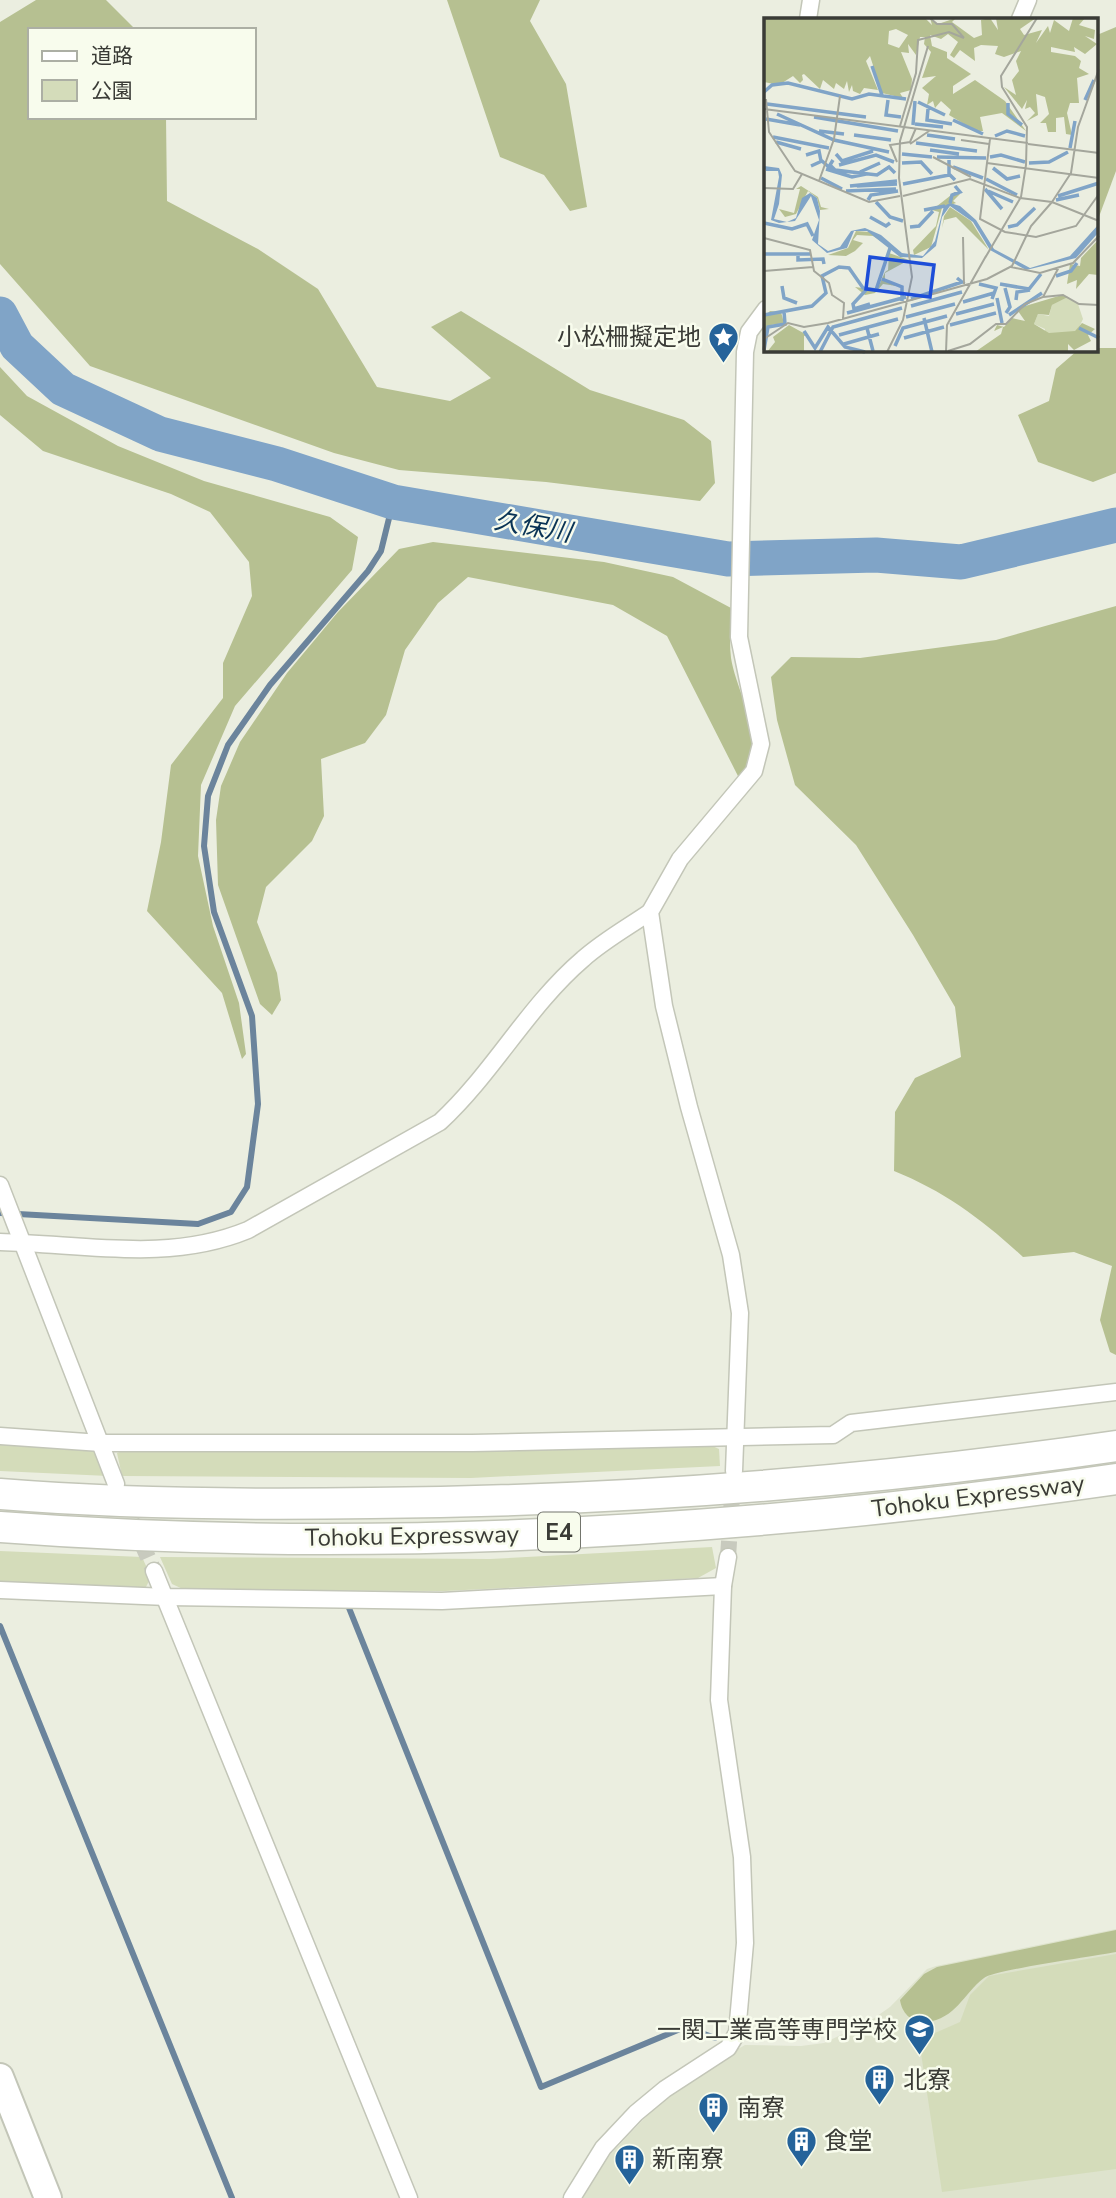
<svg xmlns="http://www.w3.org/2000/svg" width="1116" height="2198" viewBox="0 0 1116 2198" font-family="'Nunito Sans','Noto Sans JP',sans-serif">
<rect width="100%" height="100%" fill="#ebeee0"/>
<path fill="#dee3cd" d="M1116,1929V2198H583L604,2161L659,2103L705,2068L745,2045L801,2046L824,2043L870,2021L890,2007L927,1969L936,1966Z"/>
<g fill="#d4dcba">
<path d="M0,1442L91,1448L98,1452L108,1476L0,1471Z"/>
<path d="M708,1444L719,1449L720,1466L471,1478L122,1476L117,1453L130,1448Z"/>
<path d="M712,1547L716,1568L698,1578L445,1591L185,1590L172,1584L160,1557L490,1559Z"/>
<path d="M0,1551L142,1557L151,1577L144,1591L0,1583Z"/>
<path d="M1116,1954V2169L942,2192L919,2040L960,2022L970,1995L989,1976Z"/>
</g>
<g fill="#b6c091">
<path d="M36,0H106L136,30H30V117H166L167,201L258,249L318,289L377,387L450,401L491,378L431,327L461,311L590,390L684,420L711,441L715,483L700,501L546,482L399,470L334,453L90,366L0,264V22Z"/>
<path d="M447,0H540L530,21L566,84L587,207L570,211L544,175L500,157Z"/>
<path d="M1116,27V171L1097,222V35Z"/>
<path d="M1097,348H1116V473L1093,482L1038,462L1018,415L1049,401L1056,369L1078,350Z"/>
<path d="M0,367L27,396L118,446L204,481L330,517L358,537L352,570L235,706L201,785L198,856L213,926L239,1003L246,1054L242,1059L222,993L147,911L161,842L171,765L223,698V663L252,596L249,562L210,512L171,494L43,451L0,415Z"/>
<path d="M433,542L604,562L673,577L731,608C731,624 729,642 731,658C737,696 772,745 739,778L667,636L613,605L468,577L438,603L405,650L386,715L365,743L321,759L324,816L312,841L266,887L257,922L277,973L281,1000L272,1015L260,1004L218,885L216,820L221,786L240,742L287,673L338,612L399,549Z"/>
<path d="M1116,606V1355L1110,1352L1100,1320L1112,1266L1074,1252L1023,1257C983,1220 944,1191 894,1171L895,1112L915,1078L961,1057L955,1007L913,935L856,845L795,785L777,720L771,677L791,657L860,658L996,640Z"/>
<path d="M1116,1930V1952C1096,1956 993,1970 984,1978C963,1994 956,2019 926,2022C911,2023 902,2013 900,2000L924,1974L937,1967Z"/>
</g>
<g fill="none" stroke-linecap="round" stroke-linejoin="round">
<g stroke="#6b849c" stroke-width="6">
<path d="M0,1213L198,1224L231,1212L247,1187L258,1104L252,1016L214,912L204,846L208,796L228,745L270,685L368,571L381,551L393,502"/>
<path d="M349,1608L541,2087L685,2027L715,2038"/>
<path d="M0,1626L232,2198"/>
</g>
<path stroke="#80a4c7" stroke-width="35" d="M0,314L17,346L63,389L160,434L277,464L393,502L728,559L876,555L961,562L1116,525"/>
<g stroke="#c8cabe" stroke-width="16" stroke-dasharray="16 8" stroke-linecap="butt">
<path d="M122,1499L154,1571"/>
<path d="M728,1557L733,1482"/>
</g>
<defs>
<g id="minor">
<path d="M808,19L811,0"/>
<path d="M1020,19L1028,0"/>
<path d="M0,1185L116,1484"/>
<path d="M0,1242C84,1244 168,1263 248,1230L440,1122C493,1073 528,1006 583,959C603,941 628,927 650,912"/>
<path d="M0,1436L101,1443H472L833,1435L851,1423L1116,1392"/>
<path d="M734,1471L740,1313L731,1255L689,1107L664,1006L650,912L680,859L754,771L761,744L739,637L745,352L749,332L766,309"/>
<path d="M154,1571L409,2198"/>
<path d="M0,1590L167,1597L442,1601L723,1586"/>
<path d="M572,2198L603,2148L636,2113L665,2089L728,2048L737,2033L745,1943L742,1857L719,1700L723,1586L728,1557"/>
</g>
<path id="trunk" d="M0,2077L48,2198"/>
<g id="motorway">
<path d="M0,1494C123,1504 247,1505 371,1503C621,1501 869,1482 1116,1446"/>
<path d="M0,1527C372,1555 748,1532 1116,1479"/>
</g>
</defs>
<use href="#minor" stroke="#c3c6b8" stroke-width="19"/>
<use href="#trunk" stroke="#c3c6b8" stroke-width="30"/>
<use href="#motorway" stroke="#c3c6b8" stroke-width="33"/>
<use href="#minor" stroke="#fff" stroke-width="16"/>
<use href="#trunk" stroke="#fff" stroke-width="26"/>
<use href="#motorway" stroke="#fff" stroke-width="30"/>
</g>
<defs>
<symbol id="sight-pin" viewBox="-11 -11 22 30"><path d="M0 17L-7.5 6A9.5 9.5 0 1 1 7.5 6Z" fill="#25639a" stroke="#f8fced"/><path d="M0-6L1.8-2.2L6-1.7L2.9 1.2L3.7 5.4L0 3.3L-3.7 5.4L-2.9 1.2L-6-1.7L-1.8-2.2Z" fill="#fff"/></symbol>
<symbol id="university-pin" viewBox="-11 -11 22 30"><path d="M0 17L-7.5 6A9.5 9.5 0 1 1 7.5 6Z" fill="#25639a" stroke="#f8fced"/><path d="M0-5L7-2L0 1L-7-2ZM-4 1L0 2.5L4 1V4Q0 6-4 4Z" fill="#fff"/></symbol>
<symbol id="building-pin" viewBox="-11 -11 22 30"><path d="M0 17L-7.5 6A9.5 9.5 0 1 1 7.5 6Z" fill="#25639a" stroke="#f8fced"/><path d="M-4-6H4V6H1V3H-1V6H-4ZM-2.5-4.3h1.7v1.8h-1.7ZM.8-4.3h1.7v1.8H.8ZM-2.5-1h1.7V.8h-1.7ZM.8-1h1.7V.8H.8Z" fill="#fff"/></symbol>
</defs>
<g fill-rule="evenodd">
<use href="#sight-pin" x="706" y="320" width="35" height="47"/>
<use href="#university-pin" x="902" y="2012" width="35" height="47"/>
<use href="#building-pin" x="862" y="2062" width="35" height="47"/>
<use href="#building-pin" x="696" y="2090" width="35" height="47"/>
<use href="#building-pin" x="784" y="2124" width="35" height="47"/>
<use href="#building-pin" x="612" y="2142" width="35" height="47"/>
</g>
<g text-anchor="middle" stroke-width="5" stroke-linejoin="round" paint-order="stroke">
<rect fill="#f8fced" stroke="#73756d" stroke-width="2" x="538" y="1512.5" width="42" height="39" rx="5"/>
<g font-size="23" font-weight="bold" fill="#3a3b36">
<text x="559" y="1540">E4</text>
</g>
<g font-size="24" fill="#3a3b36" stroke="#f8fced" text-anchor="start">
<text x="701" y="345" text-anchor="end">小松柵擬定地</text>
<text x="897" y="2038" text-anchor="end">一関工業高等専門学校</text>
<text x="903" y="2088">北寮</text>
<text x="737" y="2116">南寮</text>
<text x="824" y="2149">食堂</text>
<text x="652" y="2167">新南寮</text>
</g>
<g font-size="24" fill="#3a3b36" stroke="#f8fced">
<text transform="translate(978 1496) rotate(-7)" y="8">Tohoku Expressway</text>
<text transform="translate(412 1536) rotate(-1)" y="8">Tohoku Expressway</text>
</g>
<g font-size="26" font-style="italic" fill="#093355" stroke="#f8fced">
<text transform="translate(533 526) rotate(10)" y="9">久保川</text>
</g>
</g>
<g transform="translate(764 18)">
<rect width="334" height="334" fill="#ebeee0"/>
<path d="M304,279L314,286L319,301L314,311L286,331L280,324L281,311L270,306L274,296L285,298L288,287Z" fill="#d4dcba"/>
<path d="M0,0H161L168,7L166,0L174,6L192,0L188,4L210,20L218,17L217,2L226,0L234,12L232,0H272L256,11L260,17L278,12L272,25L284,8L286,15L290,2L305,13L309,0H321L315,7L331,12L330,21L321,18L333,26L321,36L310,29L311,34L287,29V34L311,38L317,43L315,50L325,56L313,60L315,85H306L303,95L308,117L302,116L300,99L292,100V114H284L282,105H276L285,96L281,79L272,76L274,97L263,103L271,95L266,89L261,91L263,82L258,91L240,69L252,77L248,62L255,53L252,43L257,33L240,39L231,36L234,28L217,27L210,30L211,43L196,32L190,40L186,37L194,24L184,16L177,21L166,17L168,28L183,34V40L207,56L189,68V76L211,62L241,83L262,113L238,95L216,99L219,113H212L185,97L187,92L177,83L171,90L169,83L163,87L165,76L158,70L172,58L158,60L167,34L160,26L161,19H156L152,37L144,26L145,35L137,34L148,61L147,72L136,75L139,80L118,75L106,38L102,43L114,72L100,70L96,76L89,73L88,67L85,74L83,63L80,71L72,65L70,71L59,62L56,71L40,56L38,57L39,62L36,65L29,58L15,67L0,64ZM132,11L144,17L135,30L124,26L125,13ZM37,168L54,179L57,189L65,191L56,192L53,180L44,173L32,196L21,199L15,191L30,195L36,171H32ZM191,174L196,176L189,183L192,185L178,190L167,229L150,237L149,232L172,208L175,194L168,192ZM186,189L207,203L225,232L192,199L180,202L178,210L180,198ZM92,213L105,214L123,227L109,218L93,217L89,222L99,225L91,233L82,238L64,237L84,230ZM334,222V257L325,256L312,271L313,262L303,266L306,246L316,248L317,240ZM125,235L145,242L121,255V261L133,268L119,266L111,275L101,277L91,269L113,272L121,254L124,252ZM298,277L304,279L288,287L285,297L274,296L270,306L285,315L311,313L318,305L331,311L324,317L327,323L310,332L304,326V334H211L237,316L239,309L230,313L233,307L240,309L248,300L261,303L254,293L258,289ZM6,293L17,294L20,305L7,307L0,320V299ZM25,307L43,317L40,318V334H3L11,324L9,319Z" fill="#b6c091" fill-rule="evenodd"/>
<path d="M0,148L15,150L18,157L15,186L10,201L23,204L32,200L38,180L46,175L53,180L56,193L54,226L64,233L76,229L87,213L101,210L117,217L138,235L159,238L171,223L180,188L186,185L196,188L212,202L230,231L266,250L306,238L334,207V215L312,240L262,252L226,232L209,204L186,188L178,199L172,228L158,240L136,239L103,213H90L83,230L63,235L48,222L55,202L47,178L31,203L15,205L7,202L15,159L14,153H2Z" fill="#80a4c7"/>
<path fill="none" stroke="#80a4c7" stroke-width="3.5" d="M108,48L118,77M0,74L8,67L24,65L88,81L105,76L142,81M124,82L122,97L137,99M321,82L330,62M154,84L181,97M244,85V96L258,107M3,86L102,99M164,91L163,102L188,106M13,96L70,122L125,134M50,99L134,113M2,101L36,107M189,102L219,116M151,106L179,109M149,107L151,83M55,113L80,116M90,117L127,122M163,117L191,121M231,118L243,113L261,118M9,119L65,130M12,124L37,131M152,125L213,133M306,130L311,103M166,132L195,136M72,136L78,143L109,133M138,136L168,139M42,137L55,133L57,143M173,139L222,140M226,139L237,137L261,144M69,142L66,147L71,152L113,157L125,149L131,155M185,142V156L191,162M138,145L157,144L168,156M265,145L285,144L304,134M75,147L112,137L130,144M47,148L58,143L67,151M189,149L219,160M229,150L243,161L256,158M62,151L88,159L102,156M96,154L116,145M57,160L78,171M222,161L253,177M139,166L185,157M86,168L133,163M93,168L133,166M221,171L238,191M82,173L132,171M224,173L249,184M294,178L335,165M104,182L107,177L134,173M292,182L315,177M112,184L126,199L139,203M186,185L188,177L196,174L191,168M160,192L181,188M106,199L122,208L126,205M0,205L28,211L43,206L49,218M146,209L155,208L169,193M244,209L253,207L271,190M0,236H47M34,238V242L59,241L60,246M292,258L307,253L313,245M118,261L138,269V283M215,266L232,270L228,281M236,266L265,271L277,256M18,268L20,280L33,285M241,270L246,289L242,295M102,272L89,286L90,291L106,286M233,280L238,305M147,281L198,264L193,260M252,282L253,274L266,272M199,284L230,275M147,288L198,274M83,295L142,279M192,296L230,286M0,297L48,288L62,275L58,258L75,249L85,250L99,270L112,272L126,230M245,297L278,275M142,299L191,286M160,300L168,334M186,307L232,295M103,310L109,333M315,310L335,320M40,313L51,330L64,309L81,329L101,334M75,317L134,301M140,320L180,309M80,326L115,316M131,328L139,310L183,298M0,332L4,309L21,306L20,293M56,334L69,309L138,290"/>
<path fill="none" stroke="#a4a69c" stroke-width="2" d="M166,0L173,6H188L200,20M2,81L5,114L31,153L105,184L136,178M0,91L264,125M136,108L152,55L154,22L185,14L200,20M226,121L216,201L241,214L272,219L312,208L335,176M197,122L225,126M146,126L165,113M264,126L335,135M169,139L207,159M133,144L126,127L146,124L152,110M223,145L335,160M55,163L70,121L76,78M0,170L29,171L38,156M139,178L206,161L256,180M256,180L288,184L335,203M288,184L307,155L314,109L335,51M199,219L200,266M0,220L46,232L50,253L65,265L68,277L80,285L79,301M221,240L257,179L262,147L263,109L238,69L237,58L273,0M247,249L276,255L309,245L335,218M0,253L49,249M279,279L299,277L315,286L335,287M0,321L24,305L40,309L64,305L223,261L248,248L267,208L288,184M184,333L206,326L232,306H242L261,286L279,279L295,249M123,334L139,302L148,259L135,160L136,123L164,28M182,334L183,307L222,238"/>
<path fill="#1d4ed8" fill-opacity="0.15" stroke="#1d4ed8" stroke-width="3.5" d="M106,239L170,247L166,279L102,271Z"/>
<rect width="334" height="334" fill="none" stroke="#3a3b36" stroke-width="3.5"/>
</g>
<rect x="28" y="28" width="228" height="91" fill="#f8fced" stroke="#acafa4" stroke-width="2"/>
<rect x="42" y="51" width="35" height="10" fill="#ffffff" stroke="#acafa4" stroke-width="2"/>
<text x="91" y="63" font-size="21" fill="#3a3b36">道路</text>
<rect x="42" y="80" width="35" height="21" fill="#d4dcba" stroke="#acafa4" stroke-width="2"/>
<text x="91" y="98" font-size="21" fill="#3a3b36">公園</text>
</svg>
